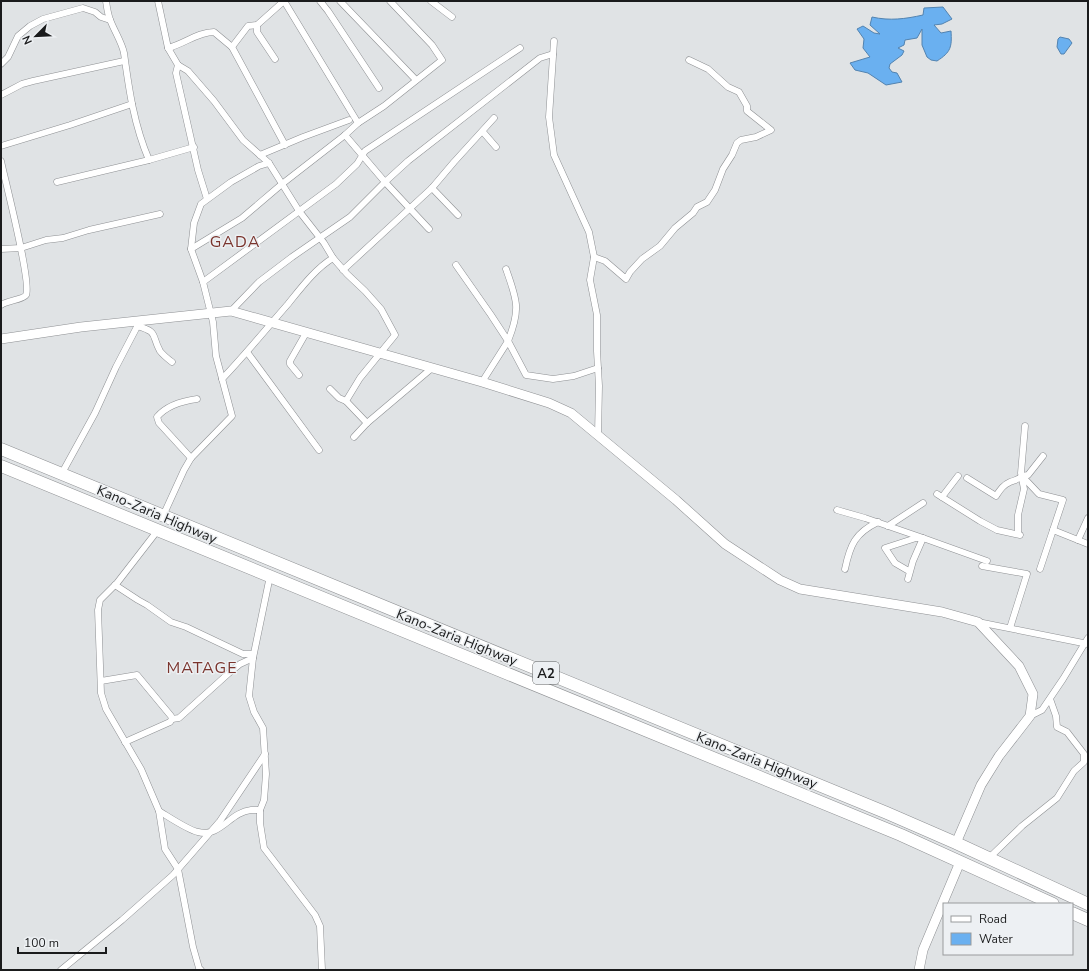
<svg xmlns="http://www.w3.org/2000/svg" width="1089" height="971" viewBox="0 0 1089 971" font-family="'Nunito Sans',sans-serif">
<rect width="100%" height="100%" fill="#e0e3e5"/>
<g fill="#6ab0f0" stroke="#5283b0">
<path d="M943,7L952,19L942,24L934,25L941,33L951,31C952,47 951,52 937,61L931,60L927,57L922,45V29L917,38L905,40L904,45L898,48L904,51L902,55L890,64L889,68L892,72L897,73L902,82L886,85L868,73L855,70L850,63L870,57L863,48L864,39L857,29L863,26L874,33L880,34L870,25L872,17C890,21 905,19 923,15L924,8Z"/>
<path d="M1060,37L1069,39L1072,43L1064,54H1061L1057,47L1058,39Z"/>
</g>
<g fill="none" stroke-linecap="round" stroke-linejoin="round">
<defs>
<g id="street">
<path d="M106,1C107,8 108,16 111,22C115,32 122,43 124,53C129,90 134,125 149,160"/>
<path d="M158,1L168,48L178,65L188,71L214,101L243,140L269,163L299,211L324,243L333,258L347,274L365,291L381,309L395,335L360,378L346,401L367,423"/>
<path d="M284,1L257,25L248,26L232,47L285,145"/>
<path d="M284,1L358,123"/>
<path d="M320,1L328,11L379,88"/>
<path d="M340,1L416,80"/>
<path d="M431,1L452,17"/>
<path d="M257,25V32L275,59"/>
<path d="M554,41L549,117L554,155L589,232L594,257L590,280L597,315V351L599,386L598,435"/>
<path d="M168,48C184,44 198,32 214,32L232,47"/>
<path d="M1,64L8,57L18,36L30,26L43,19L83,8L95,12L101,17L110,20"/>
<path d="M178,65L176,73L198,170L207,199"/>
<path d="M1,95L22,84L33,81L124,61"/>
<path d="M483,132L496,147"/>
<path d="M345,135L385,182L429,229"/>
<path d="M1,146L70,125L132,104"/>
<path d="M260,155L303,137L349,120"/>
<path d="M1,161C5,180 32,284 26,295C24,299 7,301 1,305"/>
<path d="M57,182L149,160L194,147"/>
<path d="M432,188L458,215"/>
<path d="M1,249L21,248L46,240L63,238L89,230L160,214"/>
<path d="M191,249L242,218L282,184L345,135L358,123L384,106L442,60L432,45L390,1"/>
<path d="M594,257L605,261L626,279L630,272L642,259L660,246L675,228L693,213L697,207L707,202L715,190L723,169L732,155L737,143L741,140L756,137L771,130L747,111V106L739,92L728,87L708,69L689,60"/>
<path d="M456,265L491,315L508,341C521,309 517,300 506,269"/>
<path d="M343,270L432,188L454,162L494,118"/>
<path d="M203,282L336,184L357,164L365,151L520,48"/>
<path d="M231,311L259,282L292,257L350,217L385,182L408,161L540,58L553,54"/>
<path d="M137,326C159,332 151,335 160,351C163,355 168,359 172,362"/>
<path d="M247,352L319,450"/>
<path d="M299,375L290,364V361L306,333"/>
<path d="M222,379C245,355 266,329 288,304C301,288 315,269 333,258"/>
<path d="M482,382L508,341L526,375L553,379L574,376L598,368"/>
<path d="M330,389L339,398L346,401"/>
<path d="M354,437L367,423L432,368"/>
<path d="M191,458L159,423L157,417C167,405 182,401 197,399"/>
<path d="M62,473L95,413L116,367L140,321"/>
<path d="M1022,476L1039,494L1063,500L1053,530"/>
<path d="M967,478L996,496C1000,490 1003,485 1010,482C1015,480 1018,480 1022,476L1028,475L1043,456"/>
<path d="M937,494L980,521L997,530L1020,535"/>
<path d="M942,497L958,476"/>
<path d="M837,510L865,518L923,538"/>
<path d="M163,516L184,470L191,458L232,416L216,356L213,322L203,282L191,249L194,223L201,204L231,182L259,166L269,163"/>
<path d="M888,526L923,503"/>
<path d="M158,530L117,583L100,600L98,610L101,693L106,709L141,769L159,811L165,849L178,869L193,947L199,968L201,970"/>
<path d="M1018,534V515L1024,489L1021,473L1025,426"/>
<path d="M1078,540L1088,518"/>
<path d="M982,566L1027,574L1010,628"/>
<path d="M845,569C850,545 855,533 878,522"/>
<path d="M1040,569L1053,530L1088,544"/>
<path d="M907,570L895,563L885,548L916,538H922"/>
<path d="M270,576L253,658L249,696L254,712L263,728L266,774L264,800L260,810V823L264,848L315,915L320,926L322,970"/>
<path d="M908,579L913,561L923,538L987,561"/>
<path d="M115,585L138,600L147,605L171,622L186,627L243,654H253"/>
<path d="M978,622L1088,644"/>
<path d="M101,681L137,675L171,716L172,719L170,722L125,742"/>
<path d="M1030,716L1042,710L1063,679L1088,638"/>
<path d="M172,719L179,718L229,673L240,664L253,658"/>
<path d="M159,811C169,817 188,830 198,832C220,838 230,812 251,810C254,810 257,810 260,810"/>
<path d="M989,858L1022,826L1057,798L1074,771L1084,762V754L1067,732L1057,727L1056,716L1050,699"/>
<path d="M61,970L122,920L173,875L220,821L265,754"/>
</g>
<g id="secondary">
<path d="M1,339L81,327L231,311L482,382L549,403L571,413L676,500L725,544L780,580L800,589L942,612L978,622L1019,666L1033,694L1030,716L999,756L981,785L956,843"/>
<path d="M919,970L923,950L960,862"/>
</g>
<g id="highway">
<path d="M1,449L887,813L956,843L1088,904"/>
<path d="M1,466L901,835L1053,904"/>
<path d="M1072,913L1088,920"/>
</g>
</defs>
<use href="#street" stroke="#8e9093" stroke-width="7"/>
<use href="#secondary" stroke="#8e9093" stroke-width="10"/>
<use href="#highway" stroke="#8e9093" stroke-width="13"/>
<use href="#street" stroke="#fff" stroke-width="6"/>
<use href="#secondary" stroke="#fff" stroke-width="9"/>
<use href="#highway" stroke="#fff" stroke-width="12"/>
</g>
<g text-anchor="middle" stroke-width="3" stroke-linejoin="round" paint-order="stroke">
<rect fill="#edf0f3" stroke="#595b5c" stroke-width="1" x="533" y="662" width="26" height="22" rx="3"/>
<g font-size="13" font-weight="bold" fill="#1a1b1c">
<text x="546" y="678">A2</text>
</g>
<g font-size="14" fill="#1a1b1c" stroke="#edf0f3">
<text transform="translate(157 514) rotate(23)" y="5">Kano-Zaria Highway</text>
<text transform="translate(457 637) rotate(22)" y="5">Kano-Zaria Highway</text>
<text transform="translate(757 760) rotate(22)" y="5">Kano-Zaria Highway</text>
</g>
<g font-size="16" letter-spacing="1" fill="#7a342d" stroke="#edf0f3">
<text x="235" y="247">GADA</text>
<text x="202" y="673">MATAGE</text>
</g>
</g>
<rect width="1089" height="971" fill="none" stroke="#1a1b1c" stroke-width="4"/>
<rect x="943" y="903" width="130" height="52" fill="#edf0f3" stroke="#999b9d"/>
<rect x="951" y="916" width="20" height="6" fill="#ffffff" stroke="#999b9d"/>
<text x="979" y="923" font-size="12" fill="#1a1b1c">Road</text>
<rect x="951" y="933" width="20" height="12" fill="#6ab0f0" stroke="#999b9d"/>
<text x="979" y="943" font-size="12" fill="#1a1b1c">Water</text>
<g transform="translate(36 36) rotate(246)" stroke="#edf0f3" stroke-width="3" paint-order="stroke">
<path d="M0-3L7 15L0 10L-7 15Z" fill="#1a1b1c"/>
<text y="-6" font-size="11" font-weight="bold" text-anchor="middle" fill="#1a1b1c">N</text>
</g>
<path d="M18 947v6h88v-6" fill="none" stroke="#1a1b1c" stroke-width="2"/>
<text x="24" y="947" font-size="12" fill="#1a1b1c" stroke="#edf0f3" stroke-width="3" paint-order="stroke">100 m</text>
</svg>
